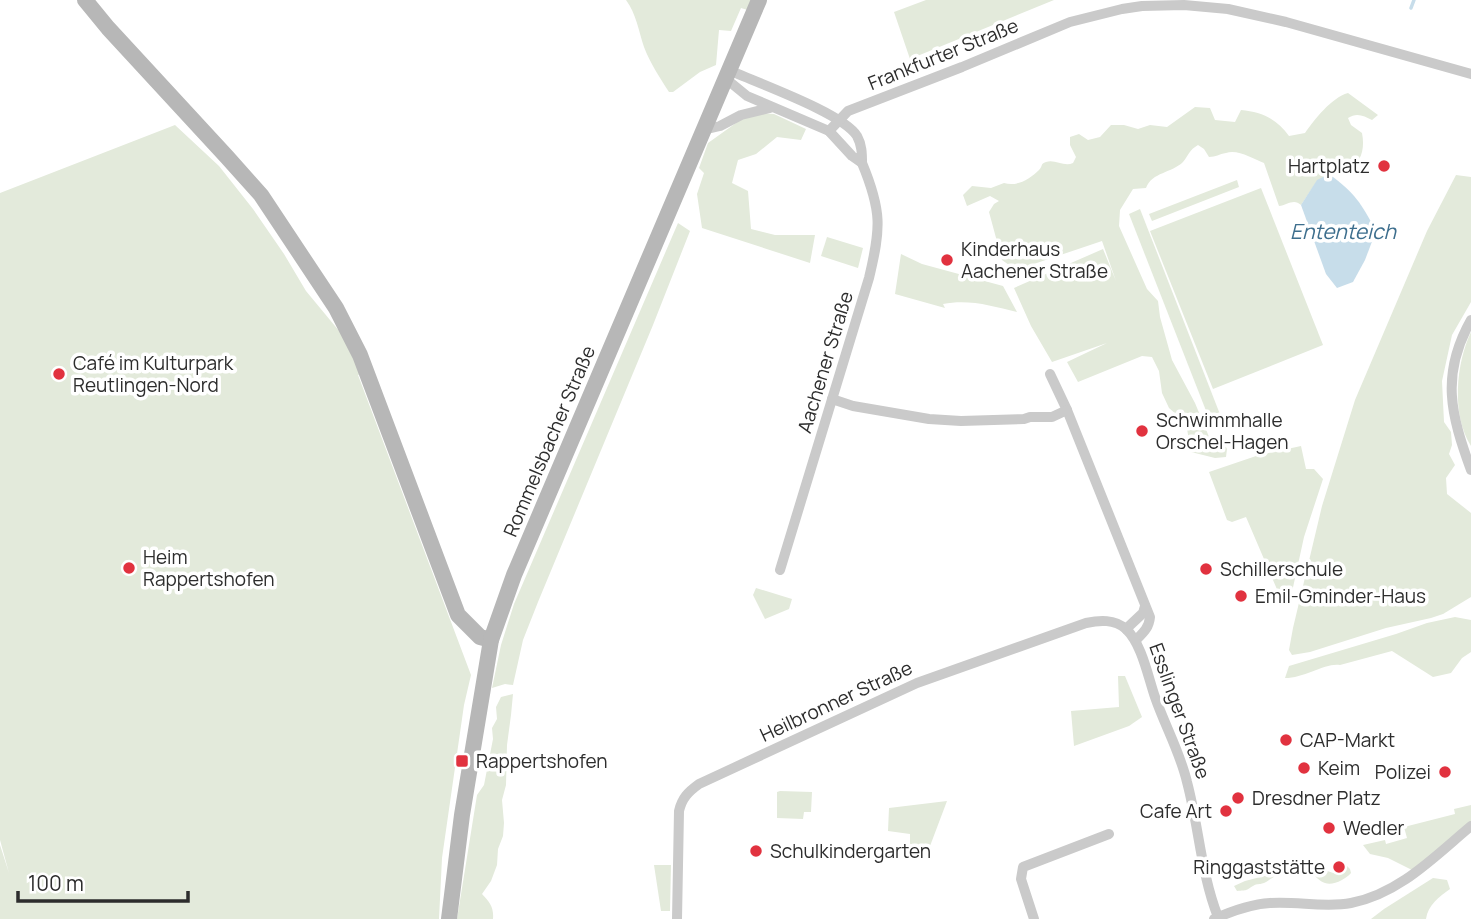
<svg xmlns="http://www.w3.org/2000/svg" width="1471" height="919" viewBox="0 0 1471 919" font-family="Manrope,sans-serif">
<rect width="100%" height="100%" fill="#fff"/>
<g fill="#e3eadb">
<path d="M626,0H759L754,12L741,8L731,31L719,30L716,65L700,72L673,92H669C660,78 650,63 644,47C639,32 636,13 626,0Z"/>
<path d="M926,0H1054L910,59L894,12Z"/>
<path d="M1348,93L1378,115L1372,120C1364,116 1357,112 1348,118L1351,125L1362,133C1365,148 1362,164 1346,170L1336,164L1333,166L1329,174L1317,181L1301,205C1294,198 1287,205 1279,206L1264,163C1253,159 1238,149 1226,153C1219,154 1216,157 1209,157L1204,149L1198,145C1189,150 1189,155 1183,162C1172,173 1152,172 1146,188L1133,189L1120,210L1119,226L1147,289L1158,301L1160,317L1172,360L1195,403L1212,444L1223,441L1227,449L1226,457L1215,458L1191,452L1186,423L1169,408L1162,393L1159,371L1152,357L1142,356L1078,382L1067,362L1107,343L1052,362L1031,326L1014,288L1103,249L1116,281L1102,241L1016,270L1002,260L989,212L994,204L999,201L990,196L967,206L963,195L972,186L991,188L1004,183C1017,187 1030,179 1039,170C1043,166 1040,164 1046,162C1055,159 1064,167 1073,163L1076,157L1070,145V137L1079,134L1088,140L1100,137L1111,125H1124L1138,129L1150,125L1167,127L1195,107L1210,108L1215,120L1235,122L1241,110C1262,112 1277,119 1289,136L1305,133C1315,119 1331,98 1348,93Z"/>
<path d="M758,113L774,114L806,129L801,140L777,137L756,154L738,160L732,183L748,191L751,229L775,235H815L810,263L702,228L697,194L704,173L699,168L708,143L743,118Z"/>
<path d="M175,125L219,166L253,209L284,254L306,291L359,355L366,373L358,375L471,675L464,705L442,858L439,919H0V845L9,873L0,840V193Z"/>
<path d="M1456,175L1471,177V302L1452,335L1442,381L1444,422L1451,432L1452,445L1449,454L1455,465L1446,478L1447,494L1471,513V597L1443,614L1431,618L1386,628L1310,652L1292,655L1289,650L1293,628L1322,506L1355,400L1427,231Z"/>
<path d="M1237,180L1239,187L1152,221L1149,214Z"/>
<path d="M1261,188L1323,345L1213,389L1150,231Z"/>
<path d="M1140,209L1223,422L1212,426L1129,214Z"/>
<path d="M678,223L690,231L653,325L538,602L523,640L513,685L505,684L492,688L501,645L514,604Z"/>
<path d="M827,237L863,248L858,268L821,256Z"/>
<path d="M901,254L922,264L1003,286L1017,312C992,306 969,299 943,304L945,308L895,294Z"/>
<path d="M1471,332V446C1451,415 1456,363 1471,332Z"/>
<path d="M1301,446L1306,469H1314L1323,479L1304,537L1292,592L1289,598L1282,601L1246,517L1232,522L1227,520L1209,472L1259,455Z"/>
<path d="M756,588L792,599L789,609L765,619L753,595Z"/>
<path d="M1455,617L1471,620V652L1462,658L1451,673L1433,677L1392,651L1340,665C1327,662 1304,678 1285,678L1289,666L1396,634L1427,623Z"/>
<path d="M1118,676H1125L1142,717L1129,726L1074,746L1071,711L1119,707Z"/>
<path d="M513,694L511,715L507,745L506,785L502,800L504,823L503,836L498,849L497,865L491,881L482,894C490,902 494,908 493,919H457L477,795L484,785L493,739L492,728L497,719L496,707L501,697Z"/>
<path d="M780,791L812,792L811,812H804L803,819L777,818V792Z"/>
<path d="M947,801L927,854L910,859V834L888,831L889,808Z"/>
<path d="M1471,805V824L1414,871L1388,858L1370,854L1363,845L1385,840L1386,844L1407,838L1404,827L1455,814L1454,809Z"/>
<path d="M1309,860L1324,861L1327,871C1340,875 1338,875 1347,866L1350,869L1351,873C1346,879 1333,886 1325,883C1320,882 1314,875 1311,872C1291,883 1292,871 1279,875C1273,876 1269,881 1264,883C1258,885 1258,883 1253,886C1245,891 1248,890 1237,891L1234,886L1245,881L1303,866Z"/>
<path d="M654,865H671L670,911H661Z"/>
<path d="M1433,878L1447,880L1450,889C1439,897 1428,905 1426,919H1371L1384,909Z"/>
</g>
<path fill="#c7ddea" d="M1329,174C1355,193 1361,203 1376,231L1365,260L1353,282L1337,288L1326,274L1301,205L1317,180Z"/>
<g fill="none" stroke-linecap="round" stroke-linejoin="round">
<path stroke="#c7ddea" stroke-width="3.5" d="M1411,8L1414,0"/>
<g stroke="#cacaca" stroke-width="10">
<path d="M725,78L747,96L829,131L852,156L862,163C862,154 862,145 857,136C843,113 757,83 729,70"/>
<path d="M703,130L720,126L741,115L770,108"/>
<path d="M829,131L848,111L962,67L1070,22L1122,9L1142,6L1184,5L1228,9L1286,22L1471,74"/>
<path d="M1471,320C1440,375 1451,415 1471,470"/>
<path d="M1050,374L1067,410L1150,617C1149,628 1143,633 1136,640"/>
<path d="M832,399L853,406L929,419L961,421L1024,419L1030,417H1052L1067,410"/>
<path d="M780,570L869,278C881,228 882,211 862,163"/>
<path d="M1126,629L1143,613L1145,606"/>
<path d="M677,919L679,811C682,798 688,792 699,784L917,683L1086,623C1100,620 1114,619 1126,629C1142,644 1148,677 1155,697C1165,726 1180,752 1187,782C1199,827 1201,874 1218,917"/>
<path d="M1034,919L1021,879L1023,867L1109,834"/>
<path d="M1214,919C1232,911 1251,904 1270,903C1297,901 1325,908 1351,903C1399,894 1435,856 1471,826"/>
</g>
<g stroke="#b7b7b7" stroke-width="16">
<path d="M85,0L108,28L227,157L261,195L336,308L360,355L458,615L480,637L491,640"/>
<path d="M449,919L462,815L491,640L514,575L759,0"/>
</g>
</g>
<g fill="#e1323f" stroke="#fff" stroke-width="2.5">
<circle cx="1384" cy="166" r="7"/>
<circle cx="947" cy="260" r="7"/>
<circle cx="59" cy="374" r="7"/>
<circle cx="1142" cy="431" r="7"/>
<circle cx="129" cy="568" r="7"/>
<circle cx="1206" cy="569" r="7"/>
<circle cx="1241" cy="596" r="7"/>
<circle cx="1286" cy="740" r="7"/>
<rect x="455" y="754" width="14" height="14" rx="3.5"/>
<circle cx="1304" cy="768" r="7"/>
<circle cx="1445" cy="772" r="7"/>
<circle cx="1238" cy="798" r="7"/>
<circle cx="1226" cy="811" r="7"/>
<circle cx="1329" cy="828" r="7"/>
<circle cx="756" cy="851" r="7"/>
<circle cx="1339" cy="867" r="7"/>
</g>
<g text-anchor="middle" stroke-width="7" stroke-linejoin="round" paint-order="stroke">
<g font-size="19" fill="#2d2d2d" stroke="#fff">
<text transform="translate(943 54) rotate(-22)" y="7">Frankfurter Straße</text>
<text transform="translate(825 362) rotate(-73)" y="7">Aachener Straße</text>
<text transform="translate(549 441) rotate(-67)" y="7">Rommelsbacher Straße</text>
<text transform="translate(836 701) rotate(-25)" y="7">Heilbronner Straße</text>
<text transform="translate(1180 711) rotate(70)" y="7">Esslinger Straße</text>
</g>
<g font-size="19" fill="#2d2d2d" stroke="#fff" text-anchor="start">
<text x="1370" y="173" text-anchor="end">Hartplatz</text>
<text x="961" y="256">Kinderhaus<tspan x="961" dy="22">Aachener Straße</tspan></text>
<text x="73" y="370">Café im Kulturpark<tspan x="73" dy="22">Reutlingen-Nord</tspan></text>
<text x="1156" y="427">Schwimmhalle<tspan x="1156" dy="22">Orschel-Hagen</tspan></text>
<text x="143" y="564">Heim<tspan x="143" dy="22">Rappertshofen</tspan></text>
<text x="1220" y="576">Schillerschule</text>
<text x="1255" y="603">Emil-Gminder-Haus</text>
<text x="1300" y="747">CAP-Markt</text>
<text x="476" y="768">Rappertshofen</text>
<text x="1318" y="775">Keim</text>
<text x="1431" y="779" text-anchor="end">Polizei</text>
<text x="1252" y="805">Dresdner Platz</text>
<text x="1212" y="818" text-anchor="end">Cafe Art</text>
<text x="1343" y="835">Wedler</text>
<text x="770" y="858">Schulkindergarten</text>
<text x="1325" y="874" text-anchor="end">Ringgaststätte</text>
</g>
<g font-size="21" font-style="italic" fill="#3d6e8d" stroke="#fff">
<text x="1343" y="239">Ententeich</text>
</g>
</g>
<path d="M18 891v10h170v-10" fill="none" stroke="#2d2d2d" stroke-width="3.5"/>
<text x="28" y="891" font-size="21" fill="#2d2d2d" stroke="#ffffff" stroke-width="5" paint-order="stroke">100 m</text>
</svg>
